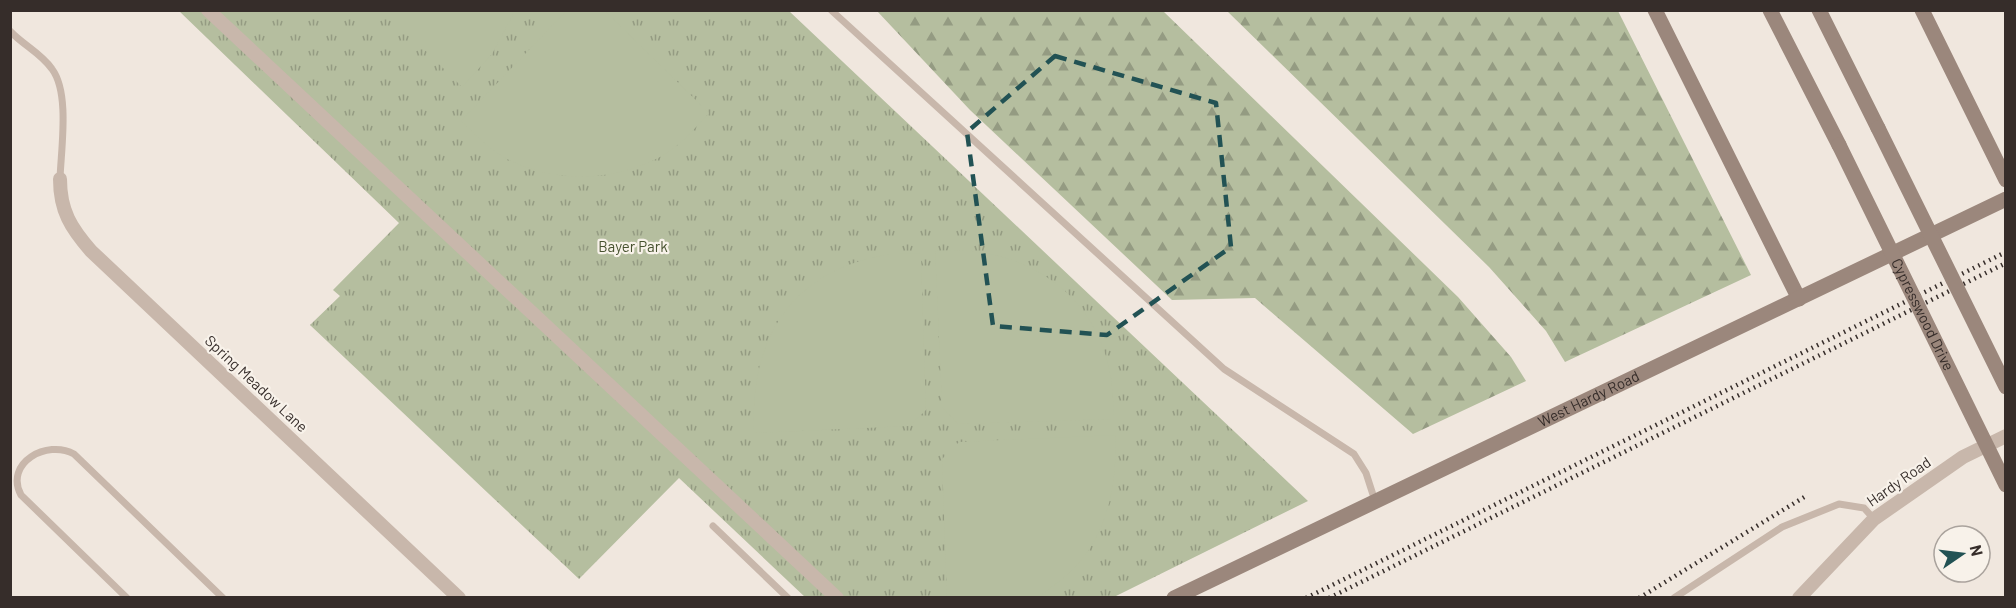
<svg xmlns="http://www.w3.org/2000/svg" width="2016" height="608" viewBox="0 0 2016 608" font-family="Barlow,sans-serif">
<defs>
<pattern id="forest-firs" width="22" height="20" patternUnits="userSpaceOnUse" patternTransform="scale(1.5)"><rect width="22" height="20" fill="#b5be9f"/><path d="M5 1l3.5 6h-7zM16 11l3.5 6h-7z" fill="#949b82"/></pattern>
<pattern id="park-tufts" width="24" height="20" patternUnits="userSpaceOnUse" patternTransform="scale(1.5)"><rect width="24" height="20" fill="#b5be9f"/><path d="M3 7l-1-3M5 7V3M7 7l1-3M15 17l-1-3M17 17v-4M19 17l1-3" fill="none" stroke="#949b82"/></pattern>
</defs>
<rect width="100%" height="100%" fill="#f0e7de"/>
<g fill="url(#forest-firs)">
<path d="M877,11H1163L1458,297L1511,357L1526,381L1413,434L1255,298L1172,300L970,110Z"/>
<path d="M1227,11H1618L1751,275L1565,362L1546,331L1489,267Z"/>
</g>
<path fill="url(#park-tufts)" d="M179,11H789L1308,501L1114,597L806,598L679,478L579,579L310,325L340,296L333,290L399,223Z"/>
<g fill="#b5be9f">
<path d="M567,10L605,11L709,113C695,128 680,146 662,156C614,182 556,184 507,159C490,150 475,134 461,121Z"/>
<path d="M386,11H515L492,54L462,87Z"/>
<path d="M962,250C1057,257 1118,323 1113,419L958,424L942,407L935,251Z"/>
<path d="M899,253L921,254L926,410L909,426L754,433C749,332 797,265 899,253Z"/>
<path d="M1115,435C1118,490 1105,548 1057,583C1051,587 1042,596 1034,598C1009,602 973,598 947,597L942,459L959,442Z"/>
</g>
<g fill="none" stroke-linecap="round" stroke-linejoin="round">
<g stroke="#c8b7ab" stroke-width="7">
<path d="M831,10L1224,369L1354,454L1366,473L1375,501"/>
<path d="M10,31C23,45 41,53 52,69C70,93 61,149 60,179"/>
<path d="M713,526L788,598"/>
<path d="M127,598L21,495C4,463 47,439 74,454L223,598"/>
<path d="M1674,598L1782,527L1839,504L1864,508L1874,519"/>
</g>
<g stroke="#c8b7ab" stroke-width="14">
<path d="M208,10L837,598"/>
<path d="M60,179C60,211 71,228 91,251L459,598"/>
<path d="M1799,598L1874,519L1963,457L2006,436"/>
</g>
<g stroke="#9b877c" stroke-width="15">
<path d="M1655,10L1799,299"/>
<path d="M1770,10L1839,145"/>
<path d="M1819,10L1878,128"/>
<path d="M1922,10L2006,180"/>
<path id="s1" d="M1174,598L2006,199"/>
</g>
<g stroke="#362d2a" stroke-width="4.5" stroke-dasharray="1.5 4.5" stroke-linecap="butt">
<path d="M1306,598L2006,252"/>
<path d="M1329,598L2006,263"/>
<path d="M1639,598L1806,496"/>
</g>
<g stroke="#9b877c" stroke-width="15">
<path d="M1878,128L2006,387"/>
<path id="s2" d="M1839,145L2006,485"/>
</g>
</g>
<path fill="none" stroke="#225254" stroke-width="4.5" stroke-dasharray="12 8" stroke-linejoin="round" d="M1055,56L1216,103L1231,247L1107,335L993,326L967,132Z"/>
<g text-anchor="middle" stroke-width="4.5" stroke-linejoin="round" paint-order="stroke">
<g font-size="15" fill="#47522f" stroke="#f8f2ea">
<text x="633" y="252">Bayer Park</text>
</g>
<g font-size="15" fill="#362d2a" stroke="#f8f2ea">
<text dy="5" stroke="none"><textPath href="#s2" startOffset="189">Cypresswood Drive</textPath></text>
<text transform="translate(256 384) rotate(43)" y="5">Spring Meadow Lane</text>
<text dy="5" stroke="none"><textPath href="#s1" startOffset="460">West Hardy Road</textPath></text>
<text transform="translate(1899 482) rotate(-35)" y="5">Hardy Road</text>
</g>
</g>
<rect width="2016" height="608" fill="none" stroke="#362d2a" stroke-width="24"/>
<g transform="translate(1962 554) rotate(76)"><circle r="28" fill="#f8f2ea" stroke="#aaa39d" stroke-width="1.5"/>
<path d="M0-4.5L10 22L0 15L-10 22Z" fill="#225254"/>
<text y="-9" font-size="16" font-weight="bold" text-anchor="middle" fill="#362d2a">N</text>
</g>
</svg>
